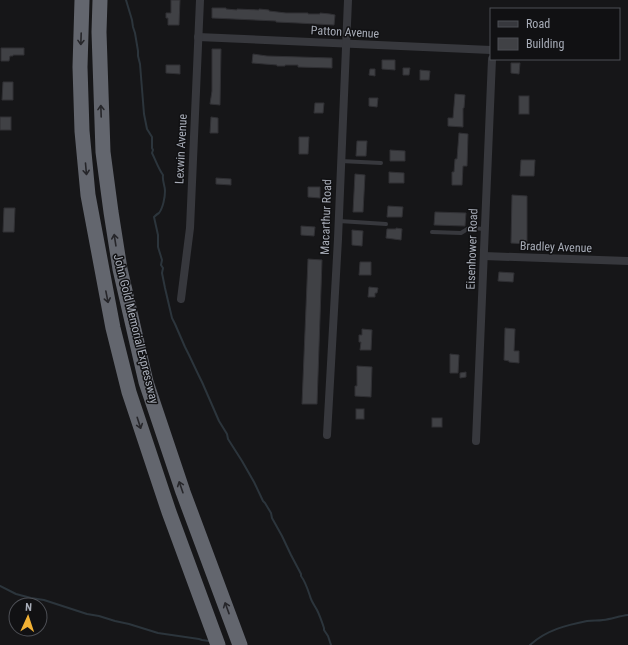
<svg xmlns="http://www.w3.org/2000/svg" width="628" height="645" viewBox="0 0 628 645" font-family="'Roboto Condensed',sans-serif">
<rect width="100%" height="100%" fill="#161618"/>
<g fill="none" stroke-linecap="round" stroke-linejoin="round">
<g stroke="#2c353c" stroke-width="2">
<path d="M126,0L132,20L133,27L135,33L138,51V56L140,64L144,114L147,129L152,137V148L153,150L152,153C156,161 158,168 163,175C162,181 165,185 165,191C165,197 163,208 159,213C157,214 155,216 154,217L158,235V247L162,260L161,265L163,268L162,273L165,288L172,318L175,324L185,347L189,355L199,376L202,382L219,421L227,434L228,439L242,461L254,482L263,501L265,503L271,513L272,518L282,536L291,555L301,574V576C305,581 308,590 310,596C311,601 315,606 317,610C320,616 322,622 324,628V630L328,636L331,645"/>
<path d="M0,586L16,594L31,598L44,600L87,614L99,616L115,621L129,624L158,633L199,639L202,640L209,641"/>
<path d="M530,645C546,630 567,625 587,621C593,620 598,621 603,620C612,619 619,616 628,615"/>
</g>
</g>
<g fill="#404145" stroke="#303034">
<path d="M171,0H180L179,25H168V18H166V13H171Z"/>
<path d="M212,8H226V9L237,10V9L259,10V9L269,10V11L286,13H308V14H320V13L330,14L335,15L334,25L298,23L276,22V21L212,18Z"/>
<path d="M1,48H24V55H13V56H10L9,61H1Z"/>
<path d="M212,49H221L220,105L210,104L212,91Z"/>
<path d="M253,54L267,56L332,58V68L298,67V65H285V66H277V65L252,63Z"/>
<path d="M382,60H395V70L382,69Z"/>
<path d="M511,63H520L519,74L511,73Z"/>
<path d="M166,65H180V74L166,73Z"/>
<path d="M403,68H410L409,75H403Z"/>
<path d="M370,69H375V76L369,75Z"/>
<path d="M420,70L430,71L429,80H420Z"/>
<path d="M3,82H13V100H2Z"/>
<path d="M455,94L465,95L464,108H463V127L448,126V118H453Z"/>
<rect x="519" y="96" width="10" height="18"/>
<path d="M369,98H378L377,107L369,106Z"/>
<path d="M315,103H324L323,113H314Z"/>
<rect x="0" y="117" width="11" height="13"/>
<path d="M211,117L218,118V133H210Z"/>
<path d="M459,133L468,134L467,166H463L462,185H452V172H454L455,159H457Z"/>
<path d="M299,137H309L308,154H299Z"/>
<path d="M357,141H367L366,156H356Z"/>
<path d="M390,150L405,151V161H390Z"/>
<path d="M521,160H535L534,176H520Z"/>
<path d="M389,172L404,173V183H389Z"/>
<path d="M355,174L365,175L363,212H353Z"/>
<path d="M216,178L231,179V185L216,184Z"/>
<path d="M308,187H320V198L308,197Z"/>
<path d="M512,195L527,196V244L511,243Z"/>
<path d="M388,206L403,207L402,217H387Z"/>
<path d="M4,208H15L14,232H3Z"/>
<path d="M435,212L466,213L465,226L434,225Z"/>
<path d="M301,226L315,227L314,236L301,235Z"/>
<path d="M396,228L402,229L401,240L386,238L387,229H396Z"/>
<path d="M352,230L363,231L362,246L352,245Z"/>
<path d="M308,259L322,260L317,404H302Z"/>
<path d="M360,262H371V275H359Z"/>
<path d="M499,272L514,273L513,282L498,281Z"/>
<path d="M369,287L378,288L377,293H375V297H368Z"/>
<path d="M505,328L515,329L514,351H519V363L509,362V361L504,360Z"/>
<path d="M362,329L372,330L371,350H360L361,342H359V335H362Z"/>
<path d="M450,354L459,355L458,373H450Z"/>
<path d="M357,366L372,367L371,397L355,396V386H357Z"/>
<path d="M466,372V377L460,378V373Z"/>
<rect x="356" y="409" width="8" height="10"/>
<rect x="432" y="418" width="10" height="9"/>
</g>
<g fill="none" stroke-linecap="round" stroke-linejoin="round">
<g stroke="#37383d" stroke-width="4">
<path d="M341,161L381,163"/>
<path d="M339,221L386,224"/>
<path d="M432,232L461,233L469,228L485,229"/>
</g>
<g stroke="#37383d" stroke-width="8">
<path d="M198,37L491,50"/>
<path d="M484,256L628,261"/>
<path d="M181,299L190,228L200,0"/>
<path d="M327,435L338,239L348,0"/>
<path d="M476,441L492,59"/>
</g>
<g stroke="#63666e" stroke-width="15">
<path d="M82,0L80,67L82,131L88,195L113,328L129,392L169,512L218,645"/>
<path d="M100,0L99,32L103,152L111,212L120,269L146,382L183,492L240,645"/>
</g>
</g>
<defs><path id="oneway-shaft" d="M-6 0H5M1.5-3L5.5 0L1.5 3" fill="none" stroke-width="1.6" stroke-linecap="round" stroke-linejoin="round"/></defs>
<g stroke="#26262a">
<use href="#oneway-shaft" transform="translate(81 39) rotate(92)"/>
<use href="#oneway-shaft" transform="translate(101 111) rotate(-92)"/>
<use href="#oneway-shaft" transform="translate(86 169) rotate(85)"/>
<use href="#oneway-shaft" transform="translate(115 240) rotate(-99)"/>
<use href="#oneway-shaft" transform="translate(107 297) rotate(79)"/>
<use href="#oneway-shaft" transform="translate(139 423) rotate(72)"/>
<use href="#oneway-shaft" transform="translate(181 487) rotate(-109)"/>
<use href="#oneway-shaft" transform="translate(227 608) rotate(-110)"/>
</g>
<g text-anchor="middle" stroke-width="3" stroke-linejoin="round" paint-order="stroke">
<g font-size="12" fill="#a8adb8" stroke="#111113">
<text transform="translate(345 32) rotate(3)" y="4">Patton Avenue</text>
<text transform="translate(181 149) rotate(-87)" y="4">Lexwin Avenue</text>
<text transform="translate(326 217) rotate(-88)" y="4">Macarthur Road</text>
<text transform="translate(556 247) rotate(2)" y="4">Bradley Avenue</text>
<text transform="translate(472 249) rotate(-88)" y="4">Eisenhower Road</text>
<text transform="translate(136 329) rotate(76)" y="4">John Gold Memorial Expressway</text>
</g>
</g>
<rect x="490" y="8" width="130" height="52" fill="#111113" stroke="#4d4f55"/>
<rect x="498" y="21" width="20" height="6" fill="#37383d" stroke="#4d4f55"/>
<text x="526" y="28" font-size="12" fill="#a8adb8">Road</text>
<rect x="498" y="38" width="20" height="12" fill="#404145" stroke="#4d4f55"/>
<text x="526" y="48" font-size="12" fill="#a8adb8">Building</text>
<g transform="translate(28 617) rotate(3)"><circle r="19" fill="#111113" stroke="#4d4f55"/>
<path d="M0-3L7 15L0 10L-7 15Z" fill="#f2b134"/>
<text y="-6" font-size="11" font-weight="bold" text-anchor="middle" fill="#a8adb8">N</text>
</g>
</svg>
